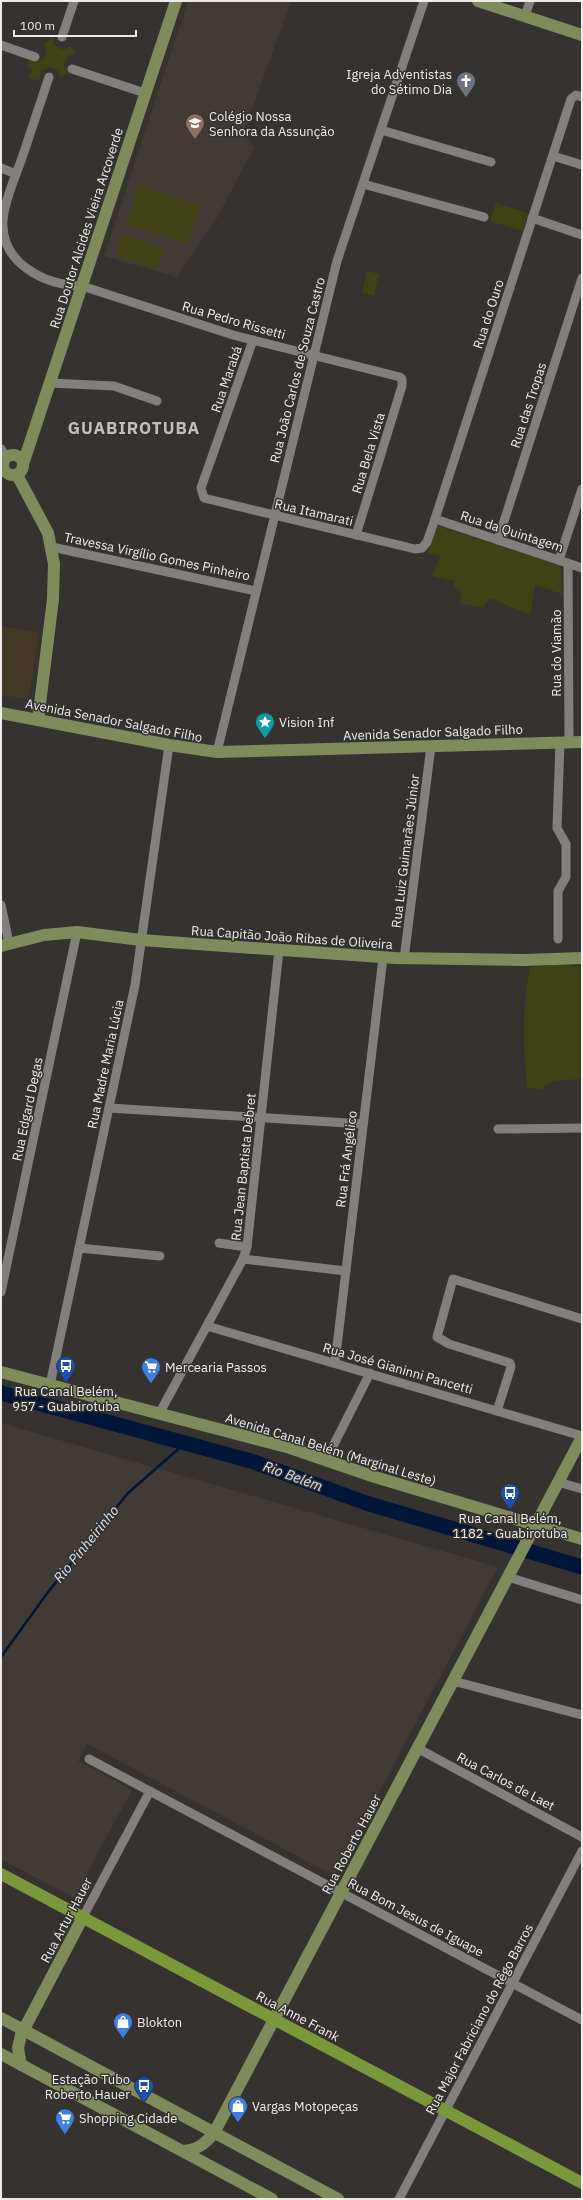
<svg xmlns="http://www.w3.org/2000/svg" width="583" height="2200" viewBox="0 0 583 2200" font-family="'IBM Plex Sans',sans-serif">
<rect width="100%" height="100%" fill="#353230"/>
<path fill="#443929" d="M1,626L40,633L28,699L1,695Z"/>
<g fill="#423b35">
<path d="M188,1H291L243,134L254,147L218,216L177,277L104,256Z"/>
<path d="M1,1423L498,1567L335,1876L87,1744L78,1761L132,1790L74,1898L1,1859Z"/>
</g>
<g fill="#3f4214">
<path d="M51,37L53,38V44C58,49 64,51 70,46L75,51L73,54L67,56L64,63L65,69L70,73L69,75L65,74L61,77L57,70L49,67L41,71L39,81L29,78L32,69L27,66L29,61L36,62L43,59L47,52L44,44L49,41Z"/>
<path d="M139,185L201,205L188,244L126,224Z"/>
<path d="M496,203L528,213L522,231L490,221Z"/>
<path d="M124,235L164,249L156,269L116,255Z"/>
<path d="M367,271L379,274L374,296L362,293Z"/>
<path d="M438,526L561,566L562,594L535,585L530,615L490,598L483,608L460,603L461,592L454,586L455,581L432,576L440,556L428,553Z"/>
<path d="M564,964L582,968V1079L554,1081L540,1090L527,1087C523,1048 522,1006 530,967Z"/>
</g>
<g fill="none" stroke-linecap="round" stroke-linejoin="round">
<path stroke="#001638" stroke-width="2.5" d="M1,1657L48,1592L128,1493L184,1444"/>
<path stroke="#001638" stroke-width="15" d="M1,1393L251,1461L366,1503L582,1567"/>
<g stroke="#82807d" stroke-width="9">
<path d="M525,16L530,1"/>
<path d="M62,37L74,1"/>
<path d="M1,45L35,57"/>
<path d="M72,69L145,93"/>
<path d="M49,77C40,104 31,131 22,158C15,178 5,199 3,220C0,263 44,285 82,286L233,335L400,377L402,379V386L356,535"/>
<path d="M381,130L491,162"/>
<path d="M553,156L582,165"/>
<path d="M1,168L16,174"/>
<path d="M363,184L484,217"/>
<path d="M532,218L582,235"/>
<path d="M253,340L201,488L204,498L415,549L422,548L427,542L435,519L571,99L576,95L582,97"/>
<path d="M50,383L114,386L157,401"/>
<path d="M1,449L6,457"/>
<path d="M435,519L582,568"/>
<path d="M498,540L582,278"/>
<path d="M52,547L256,591"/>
<path d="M559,560L582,489"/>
<path d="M568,563L569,742"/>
<path d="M217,752L337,261L424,1"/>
<path d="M1,905L9,943"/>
<path d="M558,939V891L566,877V844L557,828L560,742"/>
<path d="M404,959L431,746"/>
<path d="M109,1108L363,1124"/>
<path d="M498,1129L582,1128"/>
<path d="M219,1243L247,1247"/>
<path d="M79,1248L160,1256"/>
<path d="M243,1259L346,1271"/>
<path d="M1,1292L77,932"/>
<path d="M207,1326L582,1436"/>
<path d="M335,1363L383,958"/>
<path d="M50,1385L135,985L169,745"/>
<path d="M497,1411L511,1367L510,1363L449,1344L437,1337L453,1279L582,1319"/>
<path d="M159,1414L243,1259L247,1247L279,950"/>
<path d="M326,1460L370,1373"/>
<path d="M558,1482L582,1489"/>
<path d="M508,1577L582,1600"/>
<path d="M453,1681L582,1715"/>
<path d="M417,1748L582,1837"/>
<path d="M89,1759L582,2020"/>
<path d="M83,1917L150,1791"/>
<path d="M399,2199L582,1851"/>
</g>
<g stroke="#7e8c5b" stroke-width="12">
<path d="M478,1L582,35"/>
<circle cx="13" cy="465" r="10"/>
<path d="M23,464L176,1"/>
<path d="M17,475L48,533L54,564L53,599L38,720"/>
<path d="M1,713L169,745L217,752L582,742"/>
<path d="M1,946L44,935L77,932L141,940L395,958L525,960L582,958"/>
<path d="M1,1372L290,1448L375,1477L582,1539"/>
<path d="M1,2018L338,2199"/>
<path d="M1,2054L272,2199"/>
<path d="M21,2065L18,2048L21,2035L83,1917"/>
<path d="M183,2151C197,2150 205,2144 214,2133L582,1437"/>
</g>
<path stroke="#7a9839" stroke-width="12" d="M1,1874L582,2183"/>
</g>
<defs>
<symbol id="church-pin" viewBox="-11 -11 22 30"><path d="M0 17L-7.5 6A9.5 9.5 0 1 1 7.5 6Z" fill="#6b7280" stroke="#353230"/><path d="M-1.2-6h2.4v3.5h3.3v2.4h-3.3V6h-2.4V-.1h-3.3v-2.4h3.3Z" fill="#fff"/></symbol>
<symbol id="school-pin" viewBox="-11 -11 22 30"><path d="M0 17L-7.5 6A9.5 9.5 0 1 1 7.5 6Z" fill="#8d6e63" stroke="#353230"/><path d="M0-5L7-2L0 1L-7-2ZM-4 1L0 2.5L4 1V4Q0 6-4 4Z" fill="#fff"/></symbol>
<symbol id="sight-pin" viewBox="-11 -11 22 30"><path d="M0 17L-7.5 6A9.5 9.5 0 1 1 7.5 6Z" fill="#0f9aa8" stroke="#353230"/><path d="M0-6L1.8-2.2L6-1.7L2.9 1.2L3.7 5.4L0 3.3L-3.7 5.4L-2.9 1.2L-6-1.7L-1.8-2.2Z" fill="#fff"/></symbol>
<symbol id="bus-pin" viewBox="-11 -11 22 30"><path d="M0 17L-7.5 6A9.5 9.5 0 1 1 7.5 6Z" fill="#1a4fb4" stroke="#353230"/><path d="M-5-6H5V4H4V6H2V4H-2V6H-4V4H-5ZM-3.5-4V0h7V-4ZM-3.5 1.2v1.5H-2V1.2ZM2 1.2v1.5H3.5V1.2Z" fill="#fff"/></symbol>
<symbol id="supermarket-pin" viewBox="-11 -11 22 30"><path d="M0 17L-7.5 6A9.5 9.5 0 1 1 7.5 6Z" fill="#3f7fe0" stroke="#353230"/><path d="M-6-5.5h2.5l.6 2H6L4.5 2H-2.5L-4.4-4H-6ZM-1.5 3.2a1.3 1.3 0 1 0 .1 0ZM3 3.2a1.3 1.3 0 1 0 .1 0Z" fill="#fff"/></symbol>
<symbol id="shop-pin" viewBox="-11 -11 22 30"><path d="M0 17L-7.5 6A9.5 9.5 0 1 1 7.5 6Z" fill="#3f7fe0" stroke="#353230"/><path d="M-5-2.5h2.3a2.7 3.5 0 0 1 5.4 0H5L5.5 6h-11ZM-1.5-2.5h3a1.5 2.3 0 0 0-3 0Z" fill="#fff"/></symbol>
</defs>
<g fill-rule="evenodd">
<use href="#church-pin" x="455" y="70" width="22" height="30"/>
<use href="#school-pin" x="184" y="112" width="22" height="30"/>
<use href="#sight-pin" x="254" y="711" width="22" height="30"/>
<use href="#bus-pin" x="55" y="1355" width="22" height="30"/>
<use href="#supermarket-pin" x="140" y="1356" width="22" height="30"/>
<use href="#bus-pin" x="499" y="1482" width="22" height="30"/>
<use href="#shop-pin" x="112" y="2011" width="22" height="30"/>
<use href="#bus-pin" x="133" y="2075" width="22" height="30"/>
<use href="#shop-pin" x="227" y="2095" width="22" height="30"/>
<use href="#supermarket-pin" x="54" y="2107" width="22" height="30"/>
</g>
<g text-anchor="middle" stroke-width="3" stroke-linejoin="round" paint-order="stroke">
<g font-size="13" fill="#eeeceb" stroke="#353230" text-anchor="start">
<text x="452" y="79" text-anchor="end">Igreja Adventistas<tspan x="452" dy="15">do Sétimo Dia</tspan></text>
<text x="209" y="121">Colégio Nossa<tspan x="209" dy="15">Senhora da Assunção</tspan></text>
<text x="279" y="727">Vision Inf</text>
<text x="165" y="1372">Mercearia Passos</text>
<text x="66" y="1396" text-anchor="middle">Rua Canal Belém,<tspan x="66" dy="15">957 - Guabirotuba</tspan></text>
<text x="510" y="1523" text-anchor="middle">Rua Canal Belém,<tspan x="510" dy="15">1182 - Guabirotuba</tspan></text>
<text x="137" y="2027">Blokton</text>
<text x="130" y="2084" text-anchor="end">Estação Tubo<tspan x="130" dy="15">Roberto Hauer</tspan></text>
<text x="252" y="2111">Vargas Motopeças</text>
<text x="79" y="2123">Shopping Cidade</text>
</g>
<g font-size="13" fill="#eeeceb" stroke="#353230">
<text transform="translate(86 228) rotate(-72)" y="5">Rua Doutor Alcides Vieira Arcoverde</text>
<text transform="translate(488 314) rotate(-72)" y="5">Rua do Ouro</text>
<text transform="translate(234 320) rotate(16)" y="5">Rua Pedro Rissetti</text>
<text transform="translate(297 370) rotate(-76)" y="5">Rua João Carlos de Souza Castro</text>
<text transform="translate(226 379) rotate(-71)" y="5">Rua Marabá</text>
<text transform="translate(528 405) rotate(-72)" y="5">Rua das Tropas</text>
<text transform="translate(368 453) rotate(-73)" y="5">Rua Bela Vista</text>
<text transform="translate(314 512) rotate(13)" y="5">Rua Itamarati</text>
<text transform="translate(512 531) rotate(18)" y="5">Rua da Quintagem</text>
<text transform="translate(157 556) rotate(12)" y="5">Travessa Virgílio Gomes Pinheiro</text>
<text transform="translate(556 653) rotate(-90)" y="5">Rua do Viamão</text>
<text transform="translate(114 720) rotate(11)" y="5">Avenida Senador Salgado Filho</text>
<text transform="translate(433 732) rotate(-2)" y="5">Avenida Senador Salgado Filho</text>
<text transform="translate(405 851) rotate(-83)" y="5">Rua Luiz Guimarães Júnior</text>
<text transform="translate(292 937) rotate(4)" y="5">Rua Capitão João Ribas de Oliveira</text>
<text transform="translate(105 1064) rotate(-78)" y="5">Rua Madre Maria Lúcia</text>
<text transform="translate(27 1109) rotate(-78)" y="5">Rua Edgard Degas</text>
<text transform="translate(346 1159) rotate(-83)" y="5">Rua Frá Angélico</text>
<text transform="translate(243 1167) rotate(-84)" y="5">Rua Jean Baptista Debret</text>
<text transform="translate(398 1368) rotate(16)" y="5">Rua José Gianinni Pancetti</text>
<text transform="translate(331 1449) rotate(17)" y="5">Avenida Canal Belém (Marginal Leste)</text>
<text transform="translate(506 1781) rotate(28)" y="5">Rua Carlos de Laet</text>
<text transform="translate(351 1844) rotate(-62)" y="5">Rua Roberto Hauer</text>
<text transform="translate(416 1917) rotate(28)" y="5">Rua Bom Jesus de Iguape</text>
<text transform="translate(66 1920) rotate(-62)" y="5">Rua Artur Hauer</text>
<text transform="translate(298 2016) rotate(28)" y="5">Rua Anne Frank</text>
<text transform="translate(479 2019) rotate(-62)" y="5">Rua Major Fabriciano do Rêgo Barros</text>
</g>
<g font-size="14" font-style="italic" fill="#d6e1f0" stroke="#353230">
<text transform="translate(293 1476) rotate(20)" y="5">Rio Belém</text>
<text transform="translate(86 1544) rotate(-51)" y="5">Rio Pinheirinho</text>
</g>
<g font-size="17" font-weight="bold" letter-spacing="1" fill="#c1bebb" stroke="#353230">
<text x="134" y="434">GUABIROTUBA</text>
</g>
</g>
<rect width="583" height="2200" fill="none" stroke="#eeeceb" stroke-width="4"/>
<path d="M14 30v6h122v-6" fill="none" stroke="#eeeceb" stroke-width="2"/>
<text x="20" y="30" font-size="12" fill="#eeeceb" stroke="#353230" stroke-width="3" paint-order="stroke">100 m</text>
</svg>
